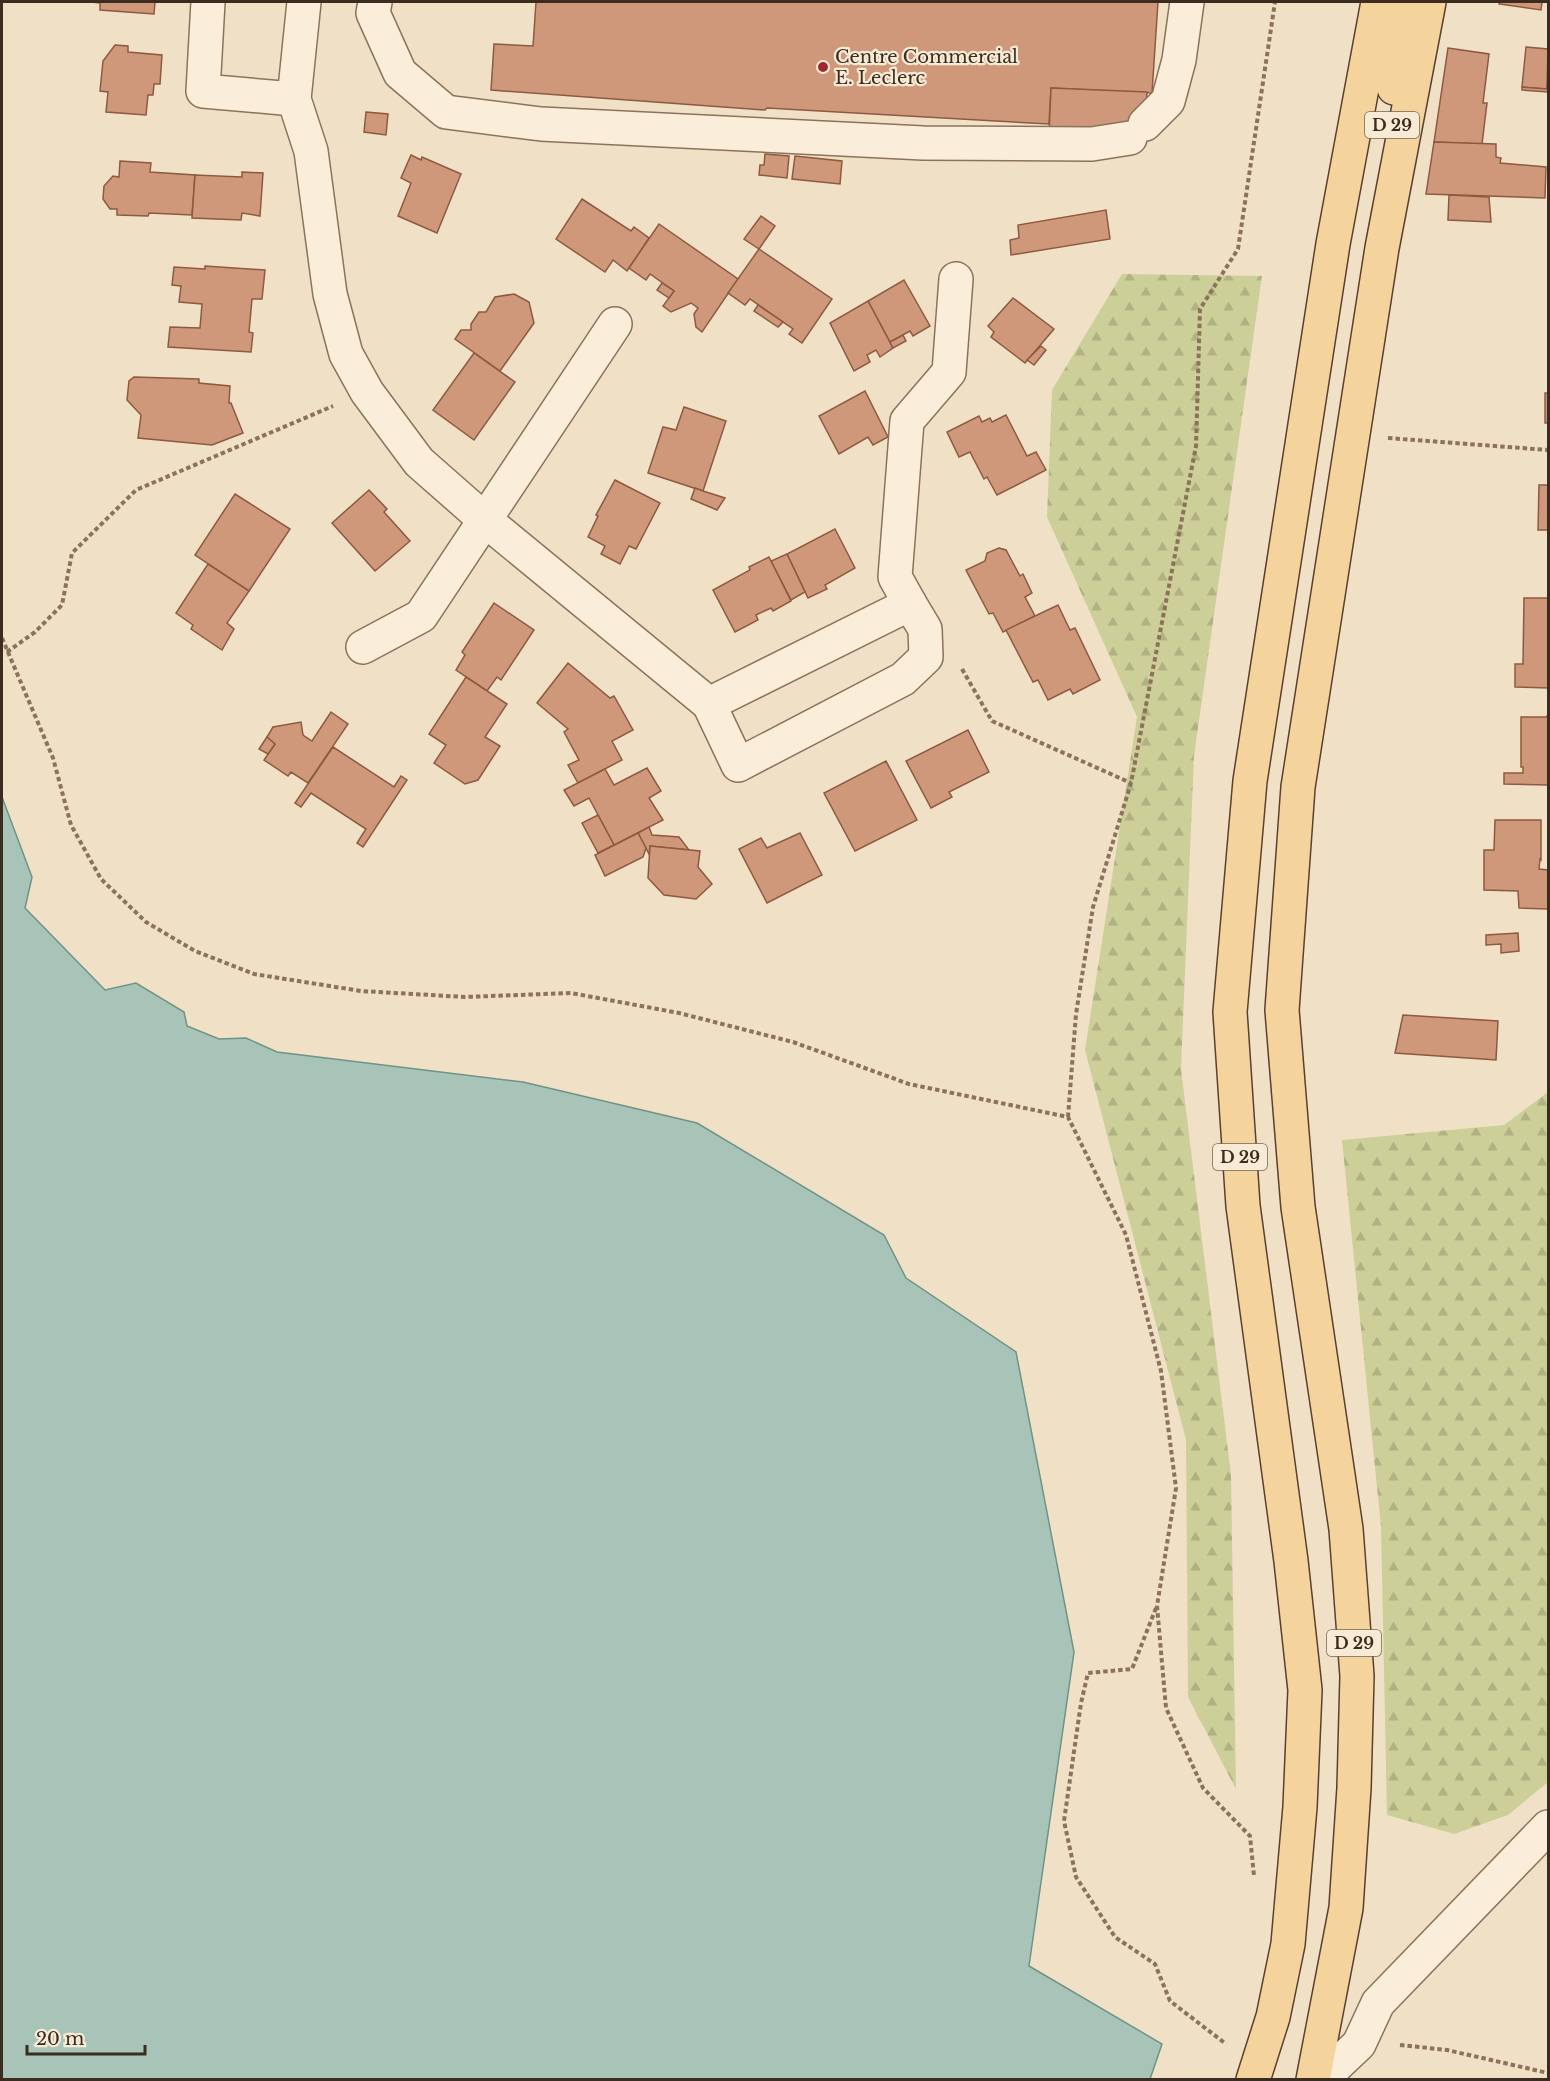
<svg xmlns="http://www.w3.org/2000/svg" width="1550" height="2081" viewBox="0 0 1550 2081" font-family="'Libre Baskerville',serif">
<defs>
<pattern id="forest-firs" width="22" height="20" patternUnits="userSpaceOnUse" patternTransform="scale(1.5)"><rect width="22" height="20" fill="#cdcf99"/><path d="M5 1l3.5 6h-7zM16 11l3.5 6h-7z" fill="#b1b283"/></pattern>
</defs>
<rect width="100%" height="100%" fill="#f0e1c6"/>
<g fill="url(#forest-firs)">
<path d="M1122,274L1262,276L1194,756L1181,1069L1231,1475L1236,1789L1188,1697L1186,1440L1085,1050L1137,717L1047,517L1052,390Z"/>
<path d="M1548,1092V1782L1508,1815L1454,1834L1387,1815L1381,1527L1342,1140L1504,1125Z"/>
</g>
<path fill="#a8c4b9" stroke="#6e9387" stroke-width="1.5" d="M2,797L32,877L25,908L105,990L136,983L184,1012L187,1026L219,1039L246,1038L277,1052L523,1082L697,1123L884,1235L906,1278L1016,1352L1074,1652L1029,1966L1162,2044L1150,2079H2Z"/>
<g fill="#d0987b" stroke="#8d5940" stroke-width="1.5">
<path d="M91,2H155L154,14L100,10V3Z"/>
<path d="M536,2H1158L1152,93L1051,88L1049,124L767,108L765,110L491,90L494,44L533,46Z"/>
<path d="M1500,2H1542L1541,10L1499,4Z"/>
<path d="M115,45L128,46V52L162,55L160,84H154L153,95H148L146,115L106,112L108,92L100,91L103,61Z"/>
<path d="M1526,47L1548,49L1547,89L1522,87Z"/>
<path d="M1448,48L1489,54L1483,103H1487L1482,144L1434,142Z"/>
<path d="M1548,79V92L1522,90V87L1547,89Z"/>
<path d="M1051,88L1147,92L1144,139L1049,134Z"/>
<path d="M366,112L388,114L386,135L364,132Z"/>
<path d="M1434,142L1496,144V157L1501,158L1500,163L1546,167L1545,198L1426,194Z"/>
<path d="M765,154L789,156L787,178L759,175L760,165H764Z"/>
<path d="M411,155L421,160L422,157L461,174L437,233L398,216L411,183L401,178Z"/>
<path d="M795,156L842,161L840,184L792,179Z"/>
<path d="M120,161L151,163L150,172L195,175L192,215L149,213L148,216L117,215V209H110L103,199L104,186L113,176L119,177Z"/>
<path d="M242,172L263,173L260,216L242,213L241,220L192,218L195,175L242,177Z"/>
<path d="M1449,195L1489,197L1491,222L1448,220Z"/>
<path d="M582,199L631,231L634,227L649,238L627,271L613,260L605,272L556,239Z"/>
<path d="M1106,210L1110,239L1011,255L1010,240L1019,238L1018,225Z"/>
<path d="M761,216L775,226L759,249L744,239Z"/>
<path d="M659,224L738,279L702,332L696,327L694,314L698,308L691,303L671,312L663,306L674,291L650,274L646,280L629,268Z"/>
<path d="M759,249L832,299L802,343L789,334L793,329L750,299L745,305L728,293Z"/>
<path d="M205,266L265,270L262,299H252L249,332L253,333L251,352L168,347L170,327L200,328L202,304L179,302L181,286L172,285L174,267L205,269Z"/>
<path d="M904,280L930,326L913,336L910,331L890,342L868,301Z"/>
<path d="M662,283L674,291L669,298L657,290Z"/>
<path d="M514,294L529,302L534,323L500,371L455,339L461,330H471V324L479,312H486L495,297Z"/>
<path d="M1013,298L1054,329L1025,363L991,337L994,332L988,326Z"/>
<path d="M868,301L893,348L880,357L876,350L867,355L870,362L854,371L830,323Z"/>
<path d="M758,305L783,322L778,327L754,311Z"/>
<path d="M903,335L906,341L893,348L890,342Z"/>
<path d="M1041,346L1046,350L1034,365L1027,360Z"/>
<path d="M474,353L515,382L474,440L433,410Z"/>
<path d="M134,377L199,379V383L230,386L229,403H231L243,433L212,445L138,438L141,415L127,400L129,381Z"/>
<path d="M865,391L888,437L873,445L868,437L839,454L819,416Z"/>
<rect x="1545" y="393" width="3" height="30"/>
<path d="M684,407L726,421L703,491L648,473L663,427L676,430Z"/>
<path d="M1006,415L1027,456L1036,452L1046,470L997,495L987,477L984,479L970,452L959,457L947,432L979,416L982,422L990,418L992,422Z"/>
<path d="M615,480L660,503L636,549L629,546L620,564L601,554L605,546L588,537L598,516L596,515Z"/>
<path d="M1539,485H1548V530H1538Z"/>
<path d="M695,488L703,491L725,498L717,510L691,499Z"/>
<path d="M369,490L387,509L384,512L410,541L375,571L332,523Z"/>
<path d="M235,494L290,529L249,591L195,555Z"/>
<path d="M835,529L855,568L825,585L827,589L808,598L787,554Z"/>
<path d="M999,548L1006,550L1020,576L1023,574L1032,593L1025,597L1035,616L1003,632L993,613L989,614L966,570L985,561L987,553Z"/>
<path d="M787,554L805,592L791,600L771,561Z"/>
<path d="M769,557L791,601L773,611L771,608L756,615L758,620L735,632L713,590L750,570L749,567Z"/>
<path d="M208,564L249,591L227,623L234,629L222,650L191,629L193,625L176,613Z"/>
<path d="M1524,598H1548V688L1515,687V664H1523Z"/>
<path d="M494,603L534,630L501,680L497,677L487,691L456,670L465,655L462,652Z"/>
<path d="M1058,605L1070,630L1075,628L1100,680L1073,694L1070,689L1048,700L1038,680L1033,682L1006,630Z"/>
<path d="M568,663L610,698L614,696L633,730L612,741L622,760L578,783L568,765L579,760L564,732L568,729L537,703Z"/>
<path d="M466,677L507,704L485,737L500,746L478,780L465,784L434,763L446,745L429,734Z"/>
<path d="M331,712L348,724L308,783L291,772L288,776L264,760L275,744L267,737L273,727L301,722L303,735L312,741Z"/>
<path d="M1548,715V785L1504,784V773H1523V767H1521V717H1546Z"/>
<path d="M968,730L989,772L949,792L952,797L931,808L906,761Z"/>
<path d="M267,737L275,744L268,754L259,749Z"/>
<path d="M333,747L394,787L401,776L407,780L363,847L357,843L366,829L311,793L301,807L295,803Z"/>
<path d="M886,761L917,820L855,851L824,793Z"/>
<path d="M647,768L661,791L649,798L663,820L614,845L589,798L574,806L564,790L605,769L614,785Z"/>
<path d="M598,815L614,845L598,853L582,823Z"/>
<path d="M1495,820H1541V860L1540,859L1539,869L1548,870V909L1519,908L1518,891L1484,890V850H1494Z"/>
<path d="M649,827L652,835L679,837L689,850L650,846L649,854L638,833Z"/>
<path d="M638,833L646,848L643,857L605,876L595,855Z"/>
<path d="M800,833L822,875L767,903L739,849L761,838L767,848Z"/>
<path d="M650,846L700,851L698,867L712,884L696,899L664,895L648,878Z"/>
<path d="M1518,933L1519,951L1501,953V944L1486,945V935Z"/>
<path d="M1403,1015L1498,1021L1496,1060L1395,1053Z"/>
</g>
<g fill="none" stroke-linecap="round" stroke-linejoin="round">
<defs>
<g id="minor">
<path d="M208,2L203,91L294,99"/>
<path d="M304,2L294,99L311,151L330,294L346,354L367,392L419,462L485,520L709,704L910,604L895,577L907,421L949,372L956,279"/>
<path d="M375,2L373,13L400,73L446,112L541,124L923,143L1092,144L1130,138"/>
<path d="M1145,124L1168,101L1179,60L1187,2"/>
<path d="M363,647L421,616L615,324"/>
<path d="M709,704L738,765L903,679L926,657L925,629L910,604"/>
<path d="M1321,2080L1359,2044L1378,2003L1548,1827"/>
</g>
<g id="major">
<path d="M1394,88L1403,2"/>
<path d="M1253,2080L1273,2017L1288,1944L1300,1807L1305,1690L1291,1561L1243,1206L1230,1012L1250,781L1333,244L1378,2"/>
<path d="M1313,2080L1346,1908L1354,1788L1357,1676L1346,1529L1298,1207L1282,1010L1298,787L1382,248L1429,2"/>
</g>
</defs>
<use href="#minor" stroke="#8c725b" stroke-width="36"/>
<use href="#major" stroke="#5a402f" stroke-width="36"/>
<g stroke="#8c725b" stroke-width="4" stroke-dasharray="4.5 3" stroke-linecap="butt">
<path d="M1388,438L1548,450"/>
<path d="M2,638L53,758L71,825L101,879L146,922L195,951L254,974L361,991L465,997L571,993L679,1013L793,1042L909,1084L1068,1117L1126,1235L1161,1371L1176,1488L1157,1606L1166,1708L1203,1788L1250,1836L1254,1876"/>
<path d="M7,652L35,632L62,605L72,553L136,490L333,406"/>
<path d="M962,669L992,721L1131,783"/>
<path d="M1068,1117L1076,1014L1093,907L1131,783L1196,446L1200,309L1238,249L1275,2"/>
<path d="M1156,1608L1132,1669L1088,1673L1081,1703L1064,1821L1076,1877L1115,1937L1155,1964L1170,2001L1226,2044"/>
<path d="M1400,2045L1447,2050L1548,2073"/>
</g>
<use href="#minor" stroke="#faeeda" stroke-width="33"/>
<use href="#major" stroke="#f4d39d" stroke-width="33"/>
</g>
<circle fill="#9e2831" stroke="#f7ebd6" stroke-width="2" cx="823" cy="67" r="6"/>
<g text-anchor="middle" stroke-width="4.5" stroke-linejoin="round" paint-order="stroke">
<g fill="#f7ebd6" stroke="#746556" stroke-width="1.5">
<rect x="1365" y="112" width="54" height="26" rx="4.5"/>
<rect x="1213" y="1144" width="54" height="26" rx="4.5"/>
<rect x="1327" y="1630" width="54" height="26" rx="4.5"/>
</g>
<g font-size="16" font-weight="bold" fill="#3c2b1f">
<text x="1392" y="131">D 29</text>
<text x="1240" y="1163">D 29</text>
<text x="1354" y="1649">D 29</text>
</g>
<g font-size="18" fill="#3c2b1f" stroke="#f7ebd6" text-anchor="start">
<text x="835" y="63">Centre Commercial<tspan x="835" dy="21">E. Leclerc</tspan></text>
</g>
</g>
<rect width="1550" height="2081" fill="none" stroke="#3c2b1f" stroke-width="6"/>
<path d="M27 2045v9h118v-9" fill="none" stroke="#3c2b1f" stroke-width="3"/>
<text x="36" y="2045" font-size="18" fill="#3c2b1f" stroke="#f7ebd6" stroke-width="4.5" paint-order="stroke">20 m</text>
</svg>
